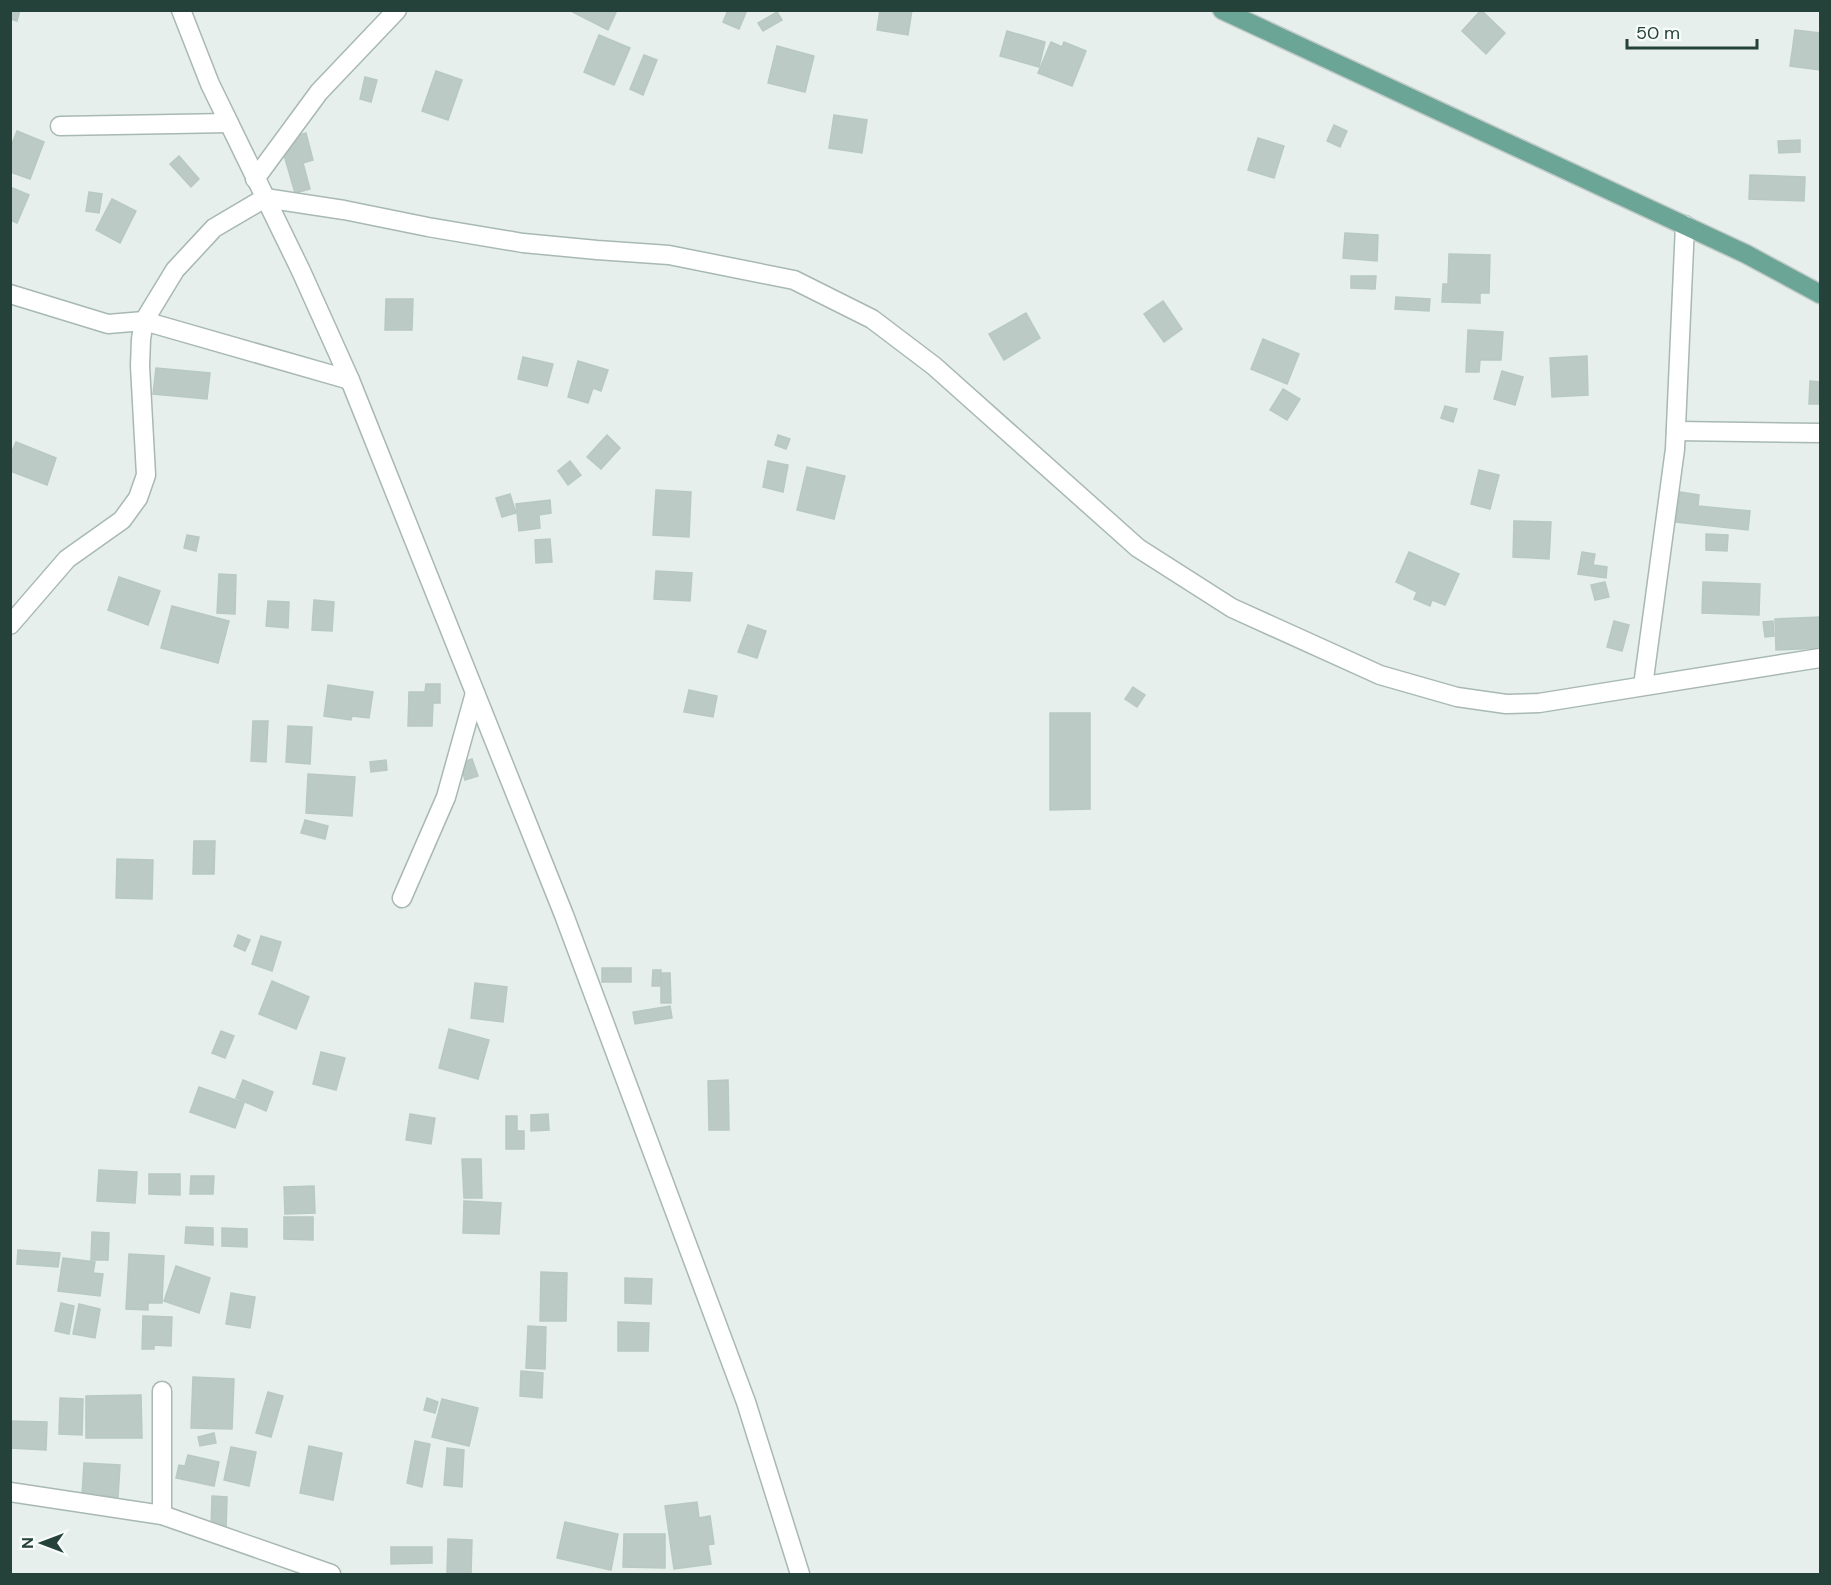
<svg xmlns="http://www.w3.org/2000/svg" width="1831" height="1585" viewBox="0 0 1831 1585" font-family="'DM Sans',sans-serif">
<rect width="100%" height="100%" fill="#e6efeb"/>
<g fill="#bbcac4" stroke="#b8c9c2" stroke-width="1.5">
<path d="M10,10H20L17,21L10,19Z"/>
<path d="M569,10H617L608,30Z"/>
<path d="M728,10H747L739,29L723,22Z"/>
<path d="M880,10H912L908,35L877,30Z"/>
<path d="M1481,10L1505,33L1486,54L1462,31Z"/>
<path d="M777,12L782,20L763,31L758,23Z"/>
<path d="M1795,30L1820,33V70L1790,66Z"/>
<path d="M1007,31L1045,42L1039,67L1000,56Z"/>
<path d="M599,35L630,48L614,85L584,72Z"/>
<path d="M1051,42L1062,47L1064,42L1086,51L1072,86L1038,73Z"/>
<path d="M777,46L814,56L805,92L768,83Z"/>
<path d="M644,55L657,60L643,95L630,89Z"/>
<path d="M436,71L462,80L448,120L422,111Z"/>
<path d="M365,77L377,80L371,102L360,99Z"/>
<path d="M834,115L867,120L862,153L829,148Z"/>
<path d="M1334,125L1347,131L1340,147L1327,141Z"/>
<path d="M17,131L44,142L30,179L10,172V149Z"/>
<path d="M306,133L313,160L303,163L310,189L295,193L280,141Z"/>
<path d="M1258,138L1284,146L1274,178L1248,170Z"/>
<path d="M1800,140V152L1779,153L1778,141Z"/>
<path d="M179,156L199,179L191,187L170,164Z"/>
<path d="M1750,175L1805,177L1804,201L1749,199Z"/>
<path d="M10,187L29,195L17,223L10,220Z"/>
<path d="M89,192L102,194L99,213L86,211Z"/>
<path d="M112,199L136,211L120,243L96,230Z"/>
<path d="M1345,233L1378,235L1377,261L1343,258Z"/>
<path d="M1449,254L1490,255L1489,293H1480V303L1442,302L1443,284H1448Z"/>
<path d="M1351,276H1376L1375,289L1351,288Z"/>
<path d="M1396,297L1430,299L1429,311L1395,309Z"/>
<path d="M386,299H413L412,330H385Z"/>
<path d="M1163,301L1182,329L1164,342L1144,314Z"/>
<path d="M1026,313L1040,338L1004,360L989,334Z"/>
<path d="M1468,330L1503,332L1501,360H1480L1479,372H1466Z"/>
<path d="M1263,339L1299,354L1287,384L1251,369Z"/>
<path d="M1587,356L1588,395L1552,397L1550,358Z"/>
<path d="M523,357L553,364L547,386L518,379Z"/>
<path d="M578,361L608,370L601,391L593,388L588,403L568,397Z"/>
<path d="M156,368L210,373L207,399L153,394Z"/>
<path d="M1502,371L1523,377L1515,405L1494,399Z"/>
<path d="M1810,381L1820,382V404H1809Z"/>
<path d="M1283,389L1300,399L1287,420L1270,410Z"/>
<path d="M1445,406L1457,409L1453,422L1441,418Z"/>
<path d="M607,435L620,448L601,469L587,457Z"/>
<path d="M778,435L790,439L786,449L775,445Z"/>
<path d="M16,442L56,458L47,485L10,471V456Z"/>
<path d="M570,461L581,475L568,485L558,471Z"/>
<path d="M768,461L788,465L783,492L763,487Z"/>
<path d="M807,467L845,476L834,519L797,510Z"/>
<path d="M1479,470L1499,475L1490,509L1471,504Z"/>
<path d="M656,490L691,492L689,537L653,535Z"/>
<path d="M1680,492L1699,495L1698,506L1750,511L1748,530L1676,522Z"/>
<path d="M510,494L516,513L502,517L496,498Z"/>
<path d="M550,500L551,513L539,515L540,528L519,531L516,504Z"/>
<path d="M1514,521L1551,522L1549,559L1513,557Z"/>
<path d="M1706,534L1728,535L1727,551L1706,550Z"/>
<path d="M187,535L199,537L196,551L184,548Z"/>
<path d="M550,539L552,562L536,563L535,540Z"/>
<path d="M1409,552L1459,574L1445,605L1432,600L1430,606L1414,599L1417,592L1396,582Z"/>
<path d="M1582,552L1595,554L1593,565L1607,567L1606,578L1578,574Z"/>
<path d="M656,571L692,573L690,601L654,599Z"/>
<path d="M219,574L236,575L235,614L217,613Z"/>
<path d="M119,577L160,591L148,625L108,610Z"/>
<path d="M1605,582L1609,597L1595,600L1591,585Z"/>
<path d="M1703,582L1760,584L1759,615L1702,613Z"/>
<path d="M314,600L334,602L332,631L312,630Z"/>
<path d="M268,601L289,602L288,628L266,626Z"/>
<path d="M172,606L229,621L218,663L161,648Z"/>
<path d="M1820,617V648L1776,650L1775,619Z"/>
<path d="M1614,621L1629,625L1622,651L1607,647Z"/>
<path d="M1773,621L1774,636L1765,637L1763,622Z"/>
<path d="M748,625L766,631L757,658L738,652Z"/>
<path d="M426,684H440V703H433L432,726H408L409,692H425Z"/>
<path d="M328,685L373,692L369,718L352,716L351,720L324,716Z"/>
<path d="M1133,687L1145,695L1137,707L1125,699Z"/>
<path d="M689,690L717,696L713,717L684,712Z"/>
<path d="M1050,713H1090V809L1050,810Z"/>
<path d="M253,721H268L266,762L251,761Z"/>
<path d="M288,726L312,727L310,764L286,762Z"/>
<path d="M472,759L478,776L465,780L460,763Z"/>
<path d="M386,760L387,770L371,772L370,762Z"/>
<path d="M308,774L355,777L352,816L306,813Z"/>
<path d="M305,820L328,826L325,839L301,833Z"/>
<path d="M194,841H215L214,874H193Z"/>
<path d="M117,859L153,860L152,899L116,898Z"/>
<path d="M238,935L250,940L245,951L234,946Z"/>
<path d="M261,936L281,942L272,971L252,964Z"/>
<rect x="602" y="968" width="29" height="14"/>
<path d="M653,970H661L660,986H652Z"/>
<path d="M661,973H670L671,1003H661Z"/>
<path d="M272,981L309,997L296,1029L259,1014Z"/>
<path d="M475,983L507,987L503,1022L471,1018Z"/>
<path d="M670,1006L672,1018L635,1024L633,1012Z"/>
<path d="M449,1029L489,1040L478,1079L439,1068Z"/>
<path d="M221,1031L234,1036L225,1058L212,1053Z"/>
<path d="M321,1052L345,1058L336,1090L313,1084Z"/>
<path d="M243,1080L273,1092L266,1111L236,1098Z"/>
<path d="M728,1080L729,1130H709L708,1081Z"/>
<path d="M199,1087L244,1103L235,1128L190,1112Z"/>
<path d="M410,1114L435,1118L431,1144L406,1140Z"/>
<path d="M548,1114L549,1130L531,1131V1115Z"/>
<path d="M506,1116H517V1131H524V1149H506Z"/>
<path d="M462,1159H481L482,1198H464Z"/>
<path d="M99,1170L137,1172L135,1203L97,1201Z"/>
<path d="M149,1174H180V1195L149,1194Z"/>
<path d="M191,1176H214L213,1194H190Z"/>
<path d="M314,1186L315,1213L285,1214L284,1187Z"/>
<path d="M464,1201L501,1203L499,1234L463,1233Z"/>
<path d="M284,1217H313V1240L284,1239Z"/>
<path d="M186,1227L213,1228V1245L185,1243Z"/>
<path d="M222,1228L247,1229V1247L222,1246Z"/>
<path d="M92,1232L109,1233L108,1260H91Z"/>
<path d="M18,1250L60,1253L58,1267L17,1264Z"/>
<path d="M129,1254L164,1256L162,1303H148V1310L126,1309Z"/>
<path d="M63,1258L95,1262L93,1273L103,1274L100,1296L58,1291Z"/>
<path d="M176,1266L210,1278L199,1313L164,1301Z"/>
<path d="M541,1272L567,1273L566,1321H540Z"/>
<path d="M625,1278L652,1279L651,1304L625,1303Z"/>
<path d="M231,1293L255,1297L250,1328L226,1324Z"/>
<path d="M61,1303L74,1306L69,1334L55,1331Z"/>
<path d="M79,1304L100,1309L95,1338L73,1334Z"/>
<path d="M143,1316L172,1317L171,1346L154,1345V1349H142Z"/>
<path d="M618,1322L649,1323L648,1351H618Z"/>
<path d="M528,1326L546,1327L545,1369L526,1368Z"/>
<path d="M521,1371L543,1373L542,1398L520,1396Z"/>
<path d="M193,1377L234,1379L232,1429L191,1428Z"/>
<path d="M268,1392L283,1396L271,1437L256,1433Z"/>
<path d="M141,1395L142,1438H86V1396Z"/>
<path d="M60,1398L83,1399L82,1435L59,1434Z"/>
<path d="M427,1398L438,1402L435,1413L424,1410Z"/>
<path d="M442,1399L478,1408L469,1446L432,1437Z"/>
<path d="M10,1421L47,1422L46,1450L10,1448Z"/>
<path d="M214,1433L216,1443L200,1446L198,1437Z"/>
<path d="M415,1441L430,1444L422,1487L407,1483Z"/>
<path d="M309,1446L342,1453L333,1500L300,1493Z"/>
<path d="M231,1447L256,1452L249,1486L224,1480Z"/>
<path d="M447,1448L464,1450L462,1487L444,1485Z"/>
<path d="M188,1455L219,1462L214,1486L176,1478L179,1465L185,1466Z"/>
<path d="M84,1463L120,1465L118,1497L82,1495Z"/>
<path d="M212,1496L227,1497L226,1531L211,1530Z"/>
<path d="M697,1502L699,1518L710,1516L714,1544L708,1545L711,1564L674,1569L665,1506Z"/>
<path d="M565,1522L618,1534L611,1570L557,1558Z"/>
<path d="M624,1534H665V1568L623,1567Z"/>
<path d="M448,1539L472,1540L471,1574H447Z"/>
<path d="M391,1547H432V1563L391,1564Z"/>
</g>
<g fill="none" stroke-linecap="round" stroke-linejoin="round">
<defs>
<g id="minor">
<path d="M181,10L210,84L301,271L350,380L564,915L746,1402L800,1574"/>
<path d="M60,126L229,123"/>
<path d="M255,179L319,92L397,10"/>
<path d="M10,294L108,324L144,321L350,380"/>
<path d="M1676,431L1820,433"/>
<path d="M10,625L67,559L122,520L138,498L146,475L140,366L141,339L144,321L175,270L214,228L265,198L344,210L428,227L523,243L597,250L669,255L794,280L872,319L934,366L1138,548L1232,608L1380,675L1457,697L1506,704L1539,703L1820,658"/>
<path d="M1643,686L1675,449L1685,225"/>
<path d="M402,898L446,797L475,693"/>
<path d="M10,1492L162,1515L331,1574"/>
<path d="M162,1515V1391"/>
</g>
<path id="major" d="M1222,10L1746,254L1820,294"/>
</defs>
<use href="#minor" stroke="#a8b8b2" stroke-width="21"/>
<use href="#major" stroke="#c2cac8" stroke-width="21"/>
<use href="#minor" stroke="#fff" stroke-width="18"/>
<use href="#major" stroke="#6aa596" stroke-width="18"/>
</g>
<rect width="1831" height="1585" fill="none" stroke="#24423a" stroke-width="24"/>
<g transform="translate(42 1543) rotate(270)" stroke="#f7fbf9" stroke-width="4.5" paint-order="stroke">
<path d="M0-4.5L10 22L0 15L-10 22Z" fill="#24423a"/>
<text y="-9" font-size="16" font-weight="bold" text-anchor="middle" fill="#24423a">N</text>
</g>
<path d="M1627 39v9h130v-9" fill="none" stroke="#24423a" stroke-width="3"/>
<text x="1636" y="39" font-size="18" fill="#24423a" stroke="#f7fbf9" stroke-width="4.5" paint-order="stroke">50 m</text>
</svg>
